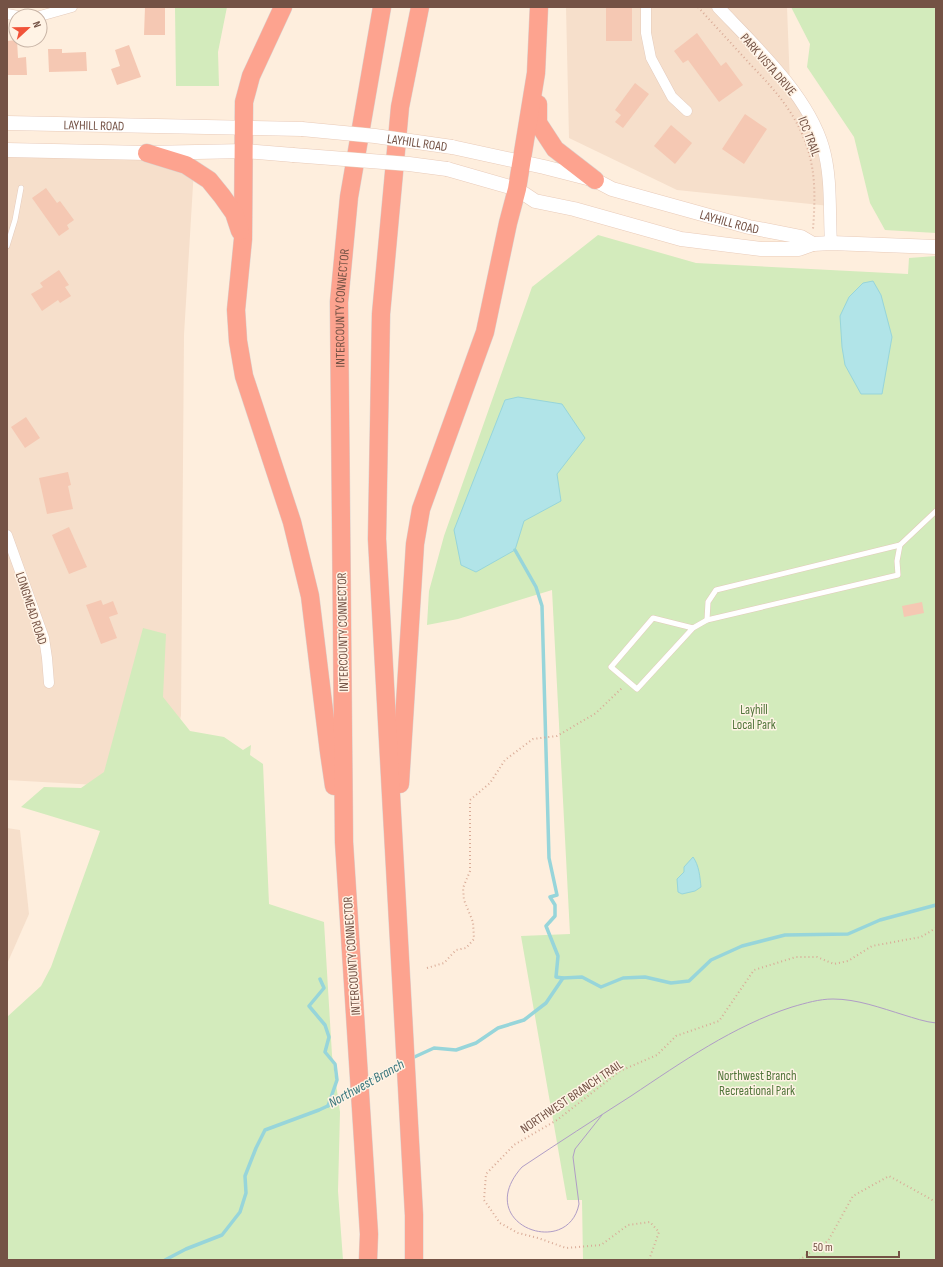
<svg xmlns="http://www.w3.org/2000/svg" width="943" height="1267" viewBox="0 0 943 1267" font-family="'Sofia Sans Condensed',sans-serif">
<rect width="100%" height="100%" fill="#feeedd"/>
<g fill="#f6dfcb">
<path d="M566,7H787L790,85L813,121L830,206L677,190L569,138Z"/>
<path d="M7,150L195,152L184,335L181,715L174,756L96,785L7,780Z"/>
<path d="M7,828L20,830L29,914L7,964Z"/>
</g>
<g fill="#d3ebbc">
<path d="M175,7H227L218,52L219,86H176Z"/>
<path d="M791,7H936V233L885,230L870,203L854,137L807,67L810,44Z"/>
<path d="M598,235L696,263L908,274L909,258L936,256V1260H583L582,1200H567L521,936L570,934L552,590L458,619L427,625L429,591L444,536L532,287Z"/>
<path d="M143,628L166,634L163,697L190,731L224,737L243,750L251,745L250,755L263,764L269,904L324,922L332,1055L340,1112L338,1191L343,1260H7V1017L41,986L51,967L100,831L21,807L44,787L81,788L104,772Z"/>
</g>
<g fill="#b1e4e8" stroke="#97d5da">
<path d="M873,281L881,295L892,337L882,394H861L845,365L842,347L840,316L849,297L863,283Z"/>
<path d="M518,397L562,404L585,438L557,474L561,501L524,521L515,550L476,572L461,565L454,530L505,400Z"/>
<path d="M693,857C699,865 700,877 701,887L695,891L682,894L678,892L677,879L684,872V867Z"/>
</g>
<g fill="none" stroke-linecap="round" stroke-linejoin="round">
<g stroke="#97d5da" stroke-width="3.5">
<path d="M515,550L536,587L542,606L549,858L557,895L550,897L555,905V916L546,926L558,956L556,977L563,978"/>
<path d="M320,979L324,988L309,1006L325,1025L329,1037L325,1052L335,1064L337,1080L328,1106"/>
<path d="M410,1059L434,1048L456,1050L476,1043L498,1028L524,1020L546,1003L563,978L582,977L601,987L623,978L645,977L671,983L689,981L711,960L742,946L785,935L848,934L880,920L936,905"/>
<path d="M365,1083L383,1072L401,1063"/>
<path d="M165,1260L186,1249L222,1235L240,1212L246,1193L245,1176L256,1148L265,1130L319,1110L334,1103L354,1090"/>
</g>
</g>
<g fill="#f5c8b3">
<path d="M145,7H165V35H144Z"/>
<rect x="606" y="7" width="26" height="34"/>
<path d="M697,33L721,66L726,62L743,85L719,102L688,60L683,63L674,51Z"/>
<path d="M17,40L18,58L26,57L27,75H7V41Z"/>
<path d="M129,45L141,77L117,85L111,69L120,66L115,50Z"/>
<path d="M48,49H62V53L86,52L87,71L49,72Z"/>
<path d="M635,83L649,94L623,128L615,122L621,115L615,110Z"/>
<path d="M745,114L767,129L744,164L722,149Z"/>
<path d="M671,125L692,143L675,164L654,146Z"/>
<path d="M46,188L57,203L60,201L74,220L67,225L69,229L59,236L32,198Z"/>
<path d="M59,270L69,285L65,287L71,296L60,303L58,300L42,311L31,294L43,287L40,283Z"/>
<path d="M26,417L40,438L25,448L11,427Z"/>
<path d="M68,472L71,485L68,486L73,509L47,514L39,478Z"/>
<path d="M69,527L87,567L69,574L52,535Z"/>
<path d="M101,600L103,605L113,601L118,614L109,617L117,638L101,644L86,605Z"/>
<path d="M922,602L924,613L904,617L902,606Z"/>
</g>
<g fill="none" stroke-linecap="round" stroke-linejoin="round">
<defs>
<g id="service">
<path d="M7,246L15,220L21,188"/>
<path d="M707,620L708,602L716,590L900,545"/>
<path d="M693,628L653,618L611,667L637,689L693,628L707,620L898,575L897,561L900,545L936,511"/>
</g>
<g id="minor">
<path d="M646,7V33L651,58L672,97L687,111"/>
<path d="M7,14L18,16"/>
<path d="M40,16L72,7"/>
<path d="M7,535L44,638L47,658L49,683"/>
</g>
<path id="tertiary" d="M718,7C755,46 808,95 823,147C832,178 829,211 831,243"/>
<g id="secondary">
<path id="s1" d="M7,123L302,129"/>
<path id="s2" d="M452,147L544,167L595,180L612,189L749,227L801,237L813,244"/>
<path d="M7,150L147,153L245,151L293,155"/>
<path d="M447,169L517,189L535,201L574,209L681,239L761,249H799L813,244L831,243L936,247"/>
</g>
<g id="motorway">
<path d="M283,7L251,76L244,102L243,239L236,310L238,341L244,376L292,522L310,596L329,752L334,786"/>
<path d="M538,104V123L555,149L595,180"/>
<path d="M147,153L186,165L209,180L222,196L234,213L240,231"/>
<path d="M400,784L415,544L421,509L485,332L508,223L517,189L536,73L539,7"/>
<path id="s3" d="M368,1260L369,1234L344,842L339,302L349,197L382,7"/>
<path d="M414,1260V1215L377,539L381,314L400,107L420,7"/>
</g>
</defs>
<use href="#service" stroke="#e4cbbc" stroke-width="6"/>
<use href="#minor" stroke="#e4cbbc" stroke-width="11"/>
<use href="#tertiary" stroke="#e4cbbc" stroke-width="13"/>
<use href="#secondary" stroke="#e9cbb9" stroke-width="15"/>
<use href="#motorway" stroke="#dbd2cf" stroke-width="19"/>
<g stroke="#d9ab97" stroke-width="2" stroke-dasharray="1 3" stroke-linecap="butt">
<path d="M698,7C715,26 732,44 749,63C775,90 797,114 808,150C816,175 815,203 813,229"/>
<path d="M427,968L444,963L456,950L466,948L474,939L473,922L464,900L463,888L470,871V800L490,783L505,760L533,739L557,736L596,713L623,687"/>
<path d="M649,1260L659,1232L650,1222L628,1225L601,1245L566,1248L538,1238L518,1233L500,1223L484,1200L486,1174L514,1145L557,1120L620,1071L657,1055L676,1036L719,1021L754,970L796,957H817L834,964L848,961L872,946L921,937L936,928"/>
<path d="M799,1260L828,1241L853,1196L889,1176L936,1202"/>
</g>
<use href="#service" stroke="#fff" stroke-width="5"/>
<use href="#minor" stroke="#fff" stroke-width="10"/>
<use href="#tertiary" stroke="#fff" stroke-width="12"/>
<use href="#secondary" stroke="#fff" stroke-width="14"/>
<use href="#motorway" stroke="#fda38f" stroke-width="18"/>
<path stroke="#b09dc6" stroke-width="1" d="M602,1115L575,1149L573,1157L579,1204C568,1260 471,1224 522,1167C558,1143 595,1119 631,1096C682,1062 733,1026 792,1007C806,1003 819,999 833,999C857,999 881,1008 904,1015C914,1018 925,1022 936,1023"/>
<defs>
<g id="secondary-bridge">
<path id="s4" d="M302,129L375,136L452,147"/>
<path d="M293,155L409,164L447,169"/>
</g>
</defs>
<use href="#secondary-bridge" stroke="#e9cbb9" stroke-width="15" stroke-linecap="butt"/>
<use href="#secondary-bridge" stroke="#fff" stroke-width="14"/>
</g>
<g text-anchor="middle" stroke-width="3" stroke-linejoin="round" paint-order="stroke">
<g font-size="13" fill="#745245" stroke="#fff3e5">
<text transform="translate(769 64) rotate(49)" y="5">PARK VISTA DRIVE</text>
<text dy="5" stroke="none"><textPath href="#s1" startOffset="87">LAYHILL ROAD</textPath></text>
<text transform="translate(810 136) rotate(69)" y="5">ICC TRAIL</text>
<text dy="5" stroke="none"><textPath href="#s4" startOffset="116">LAYHILL ROAD</textPath></text>
<text dy="5" stroke="none"><textPath href="#s2" startOffset="288">LAYHILL ROAD</textPath></text>
<text dy="5" stroke="none"><textPath href="#s3" startOffset="953">INTERCOUNTY CONNECTOR</textPath></text>
<text transform="translate(32 608) rotate(72)" y="5">LONGMEAD ROAD</text>
<text transform="translate(342 632) rotate(-91)" y="5">INTERCOUNTY CONNECTOR</text>
<text transform="translate(351 956) rotate(-94)" y="5">INTERCOUNTY CONNECTOR</text>
<text transform="translate(571 1096) rotate(-34)" y="5">NORTHWEST BRANCH TRAIL</text>
</g>
<g font-size="13" fill="#51753a" stroke="#fff3e5">
<text x="754" y="714">Layhill<tspan x="754" dy="15">Local Park</tspan></text>
<text x="757" y="1080">Northwest Branch<tspan x="757" dy="15">Recreational Park</tspan></text>
</g>
<g font-size="14" font-style="italic" fill="#38767c" stroke="#fff3e5">
<text transform="translate(366 1083) rotate(-29)" y="5">Northwest Branch</text>
</g>
</g>
<rect width="943" height="1267" fill="none" stroke="#745245" stroke-width="16"/>
<g transform="translate(28 28) rotate(68)"><circle r="19" fill="#fff3e5" stroke="#c7b3a5"/>
<path d="M0-3L7 15L0 10L-7 15Z" fill="#f15339"/>
<text y="-6" font-size="11" font-weight="bold" text-anchor="middle" fill="#745245">N</text>
</g>
<path d="M807 1251v6h92v-6" fill="none" stroke="#745245" stroke-width="2"/>
<text x="813" y="1251" font-size="12" fill="#745245" stroke="#fff3e5" stroke-width="3" paint-order="stroke">50 m</text>
</svg>
